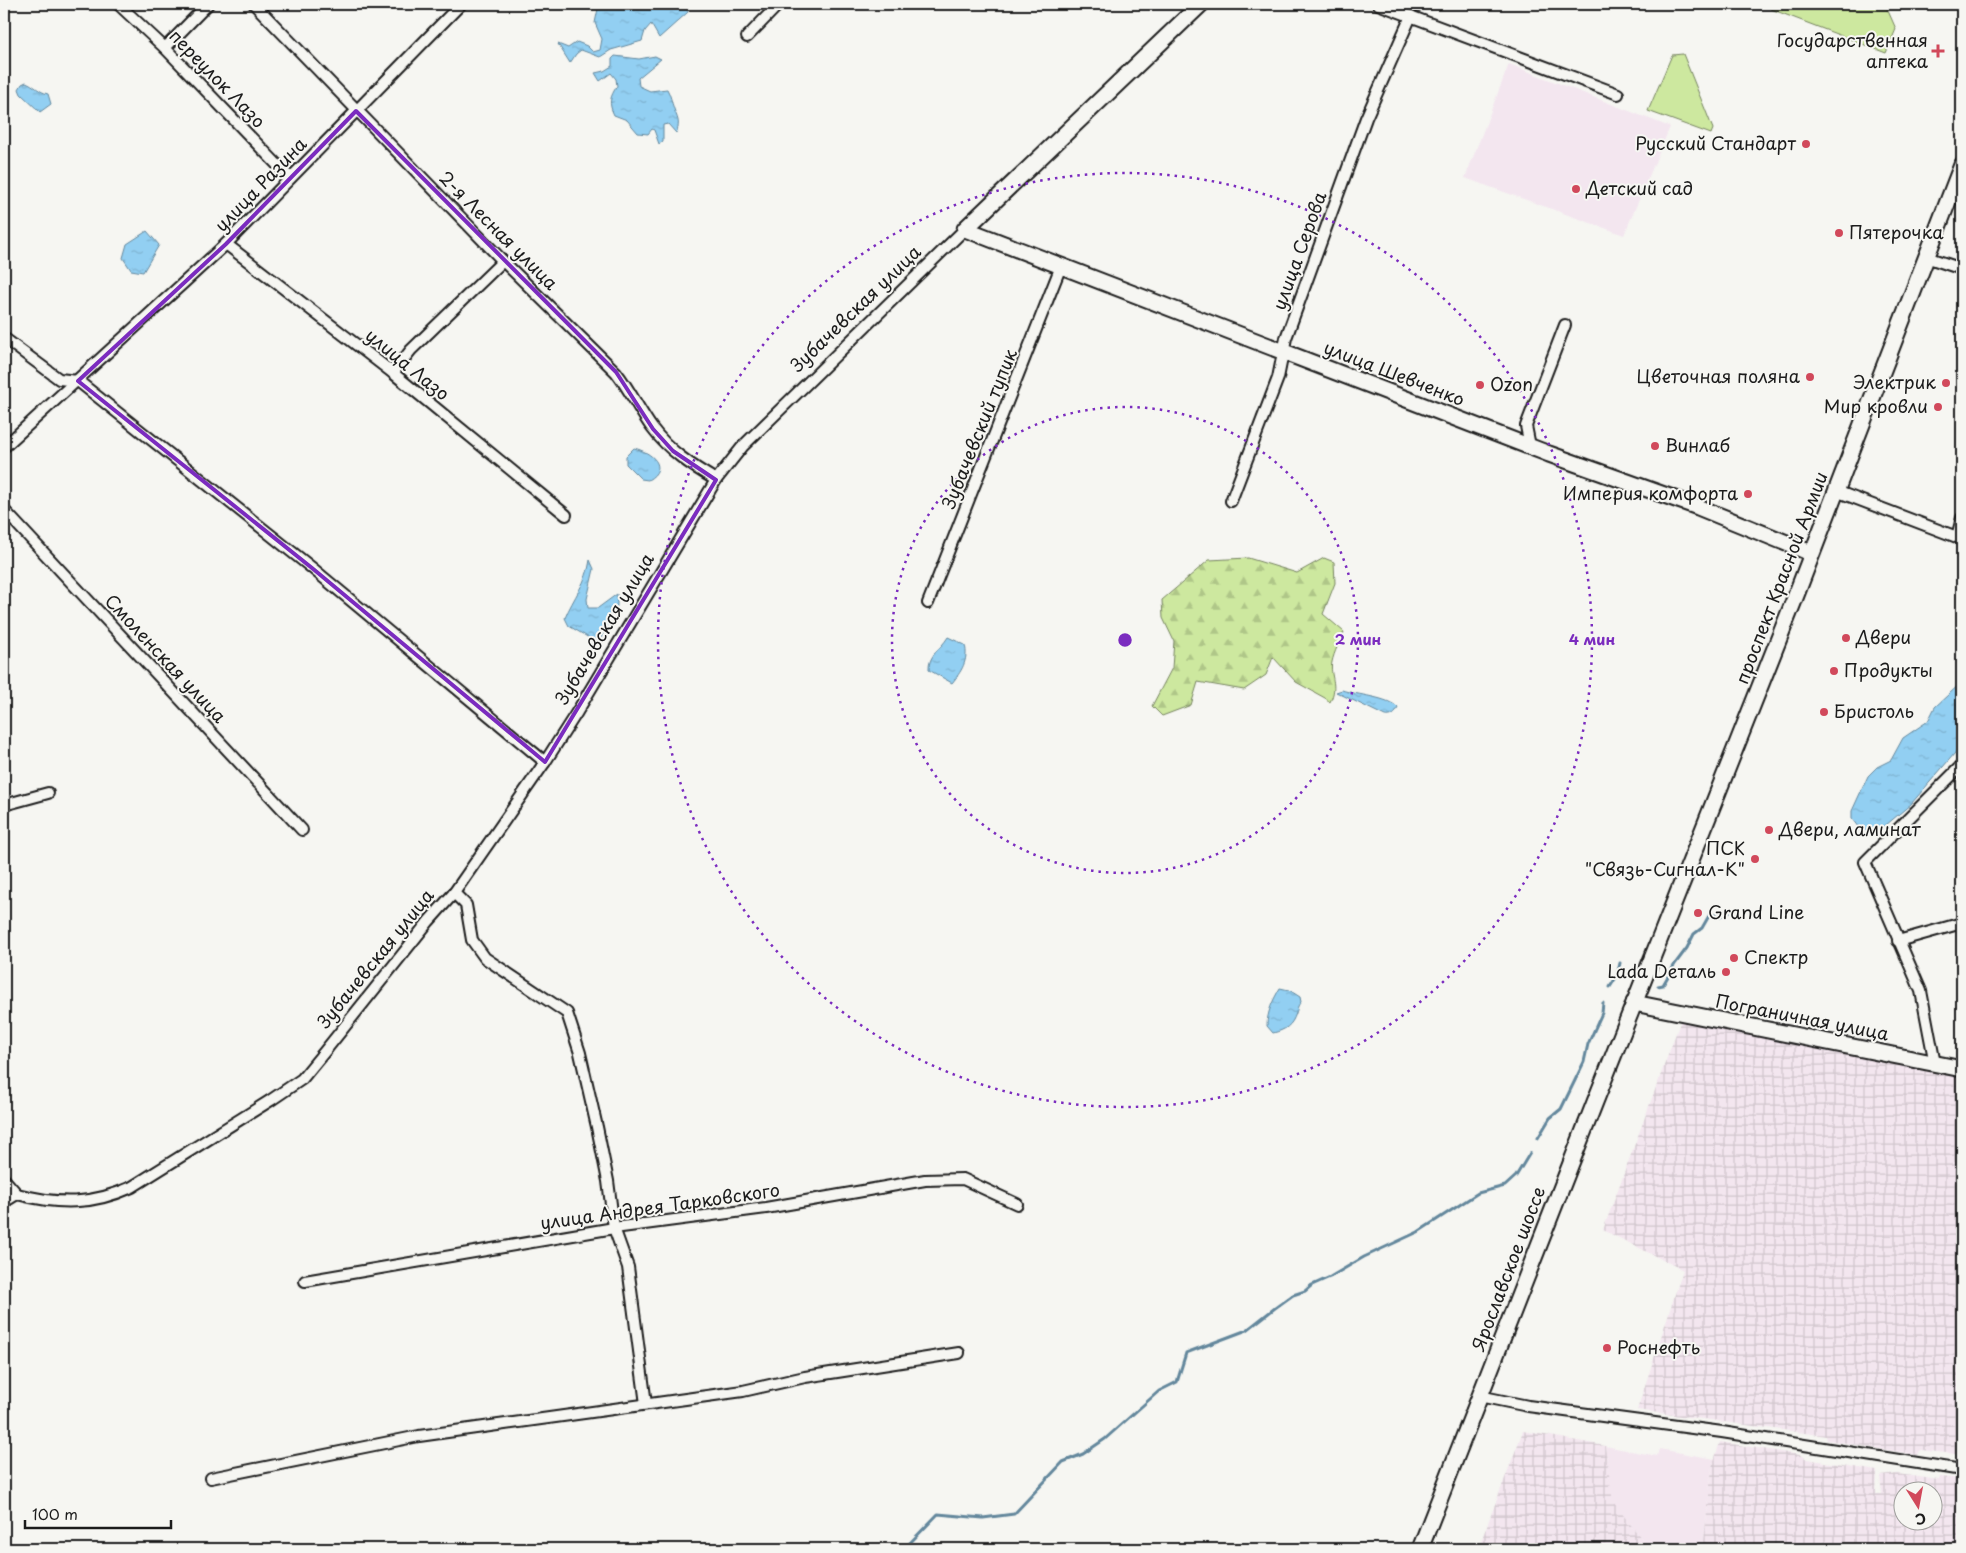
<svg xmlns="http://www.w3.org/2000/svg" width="1966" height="1553" viewBox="0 0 1966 1553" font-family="'Playpen Sans',sans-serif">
<defs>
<pattern id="industrial-grid" width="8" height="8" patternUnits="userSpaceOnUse" patternTransform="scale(1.25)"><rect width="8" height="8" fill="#f3e6ef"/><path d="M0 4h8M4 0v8" fill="none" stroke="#d0c5cc"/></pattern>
<pattern id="forest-firs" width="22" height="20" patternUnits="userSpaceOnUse" patternTransform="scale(1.25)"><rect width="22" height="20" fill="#cde89f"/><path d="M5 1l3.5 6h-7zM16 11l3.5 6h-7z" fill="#afc688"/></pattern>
<pattern id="water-ripples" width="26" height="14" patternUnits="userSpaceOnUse" patternTransform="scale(1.25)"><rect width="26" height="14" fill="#92cff2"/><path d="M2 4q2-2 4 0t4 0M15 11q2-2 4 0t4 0" fill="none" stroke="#7db1cf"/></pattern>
</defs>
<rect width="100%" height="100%" fill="#f6f6f2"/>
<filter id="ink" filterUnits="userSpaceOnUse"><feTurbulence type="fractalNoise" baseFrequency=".02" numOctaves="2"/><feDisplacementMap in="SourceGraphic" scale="10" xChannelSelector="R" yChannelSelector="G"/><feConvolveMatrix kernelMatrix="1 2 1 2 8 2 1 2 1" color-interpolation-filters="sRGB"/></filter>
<g filter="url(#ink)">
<g fill="#f3e6ef">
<path d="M1509,64L1670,127L1624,235L1465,178Z"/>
<path d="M1605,1446L1657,1456L1659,1449L1715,1459L1712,1467L1703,1549H1666L1645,1543L1612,1502Z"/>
</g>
<g fill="url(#industrial-grid)" fill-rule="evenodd">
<path d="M1681,1020L1962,1078V1455L1921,1450L1917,1455L1827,1440L1826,1436L1637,1410L1683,1270L1603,1230Z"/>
<path d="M1523,1431L1605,1446L1613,1502L1645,1543L1666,1549H1478Z"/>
<path d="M1720,1442L1800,1455L1807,1459L1877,1471L1876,1494H1882L1880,1476L1898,1474L1939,1480L1940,1477L1962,1479V1549H1703L1712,1467ZM1904,1490H1934V1520H1904Z"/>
</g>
<g fill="#cde89f" stroke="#74825e">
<path d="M1773,4H1885L1896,29L1886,53L1771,9Z"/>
<path d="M1683,54L1713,129L1711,134L1648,111L1672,55Z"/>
</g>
<path fill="url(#forest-firs)" stroke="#74825e" d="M1248,558L1297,573L1324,558L1334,562L1335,583L1323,614L1344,632C1340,641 1334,652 1332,662C1329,676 1339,684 1330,702L1325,698L1296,682L1273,657L1266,675L1244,690L1198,682L1191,705L1162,716L1152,706L1172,668L1174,641L1163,618L1162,600L1209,560Z"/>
<g fill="url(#water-ripples)" stroke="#63879c">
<path d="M599,4H687L688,12L659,38L651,24L645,31L642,41L611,50L600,57L581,50L576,54L570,63L558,44L568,48L577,42L587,46L593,52L600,50L602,39L595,23Z"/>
<path d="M615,56L639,59L655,56L661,59L638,78L639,86L650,91L667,89C671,96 671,101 674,109C677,118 681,122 676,133L668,124L663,125V141L659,144L654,130L652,129L648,134L638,133L627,120L614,115C608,103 610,97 617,86L616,79L611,73L600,81L595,73L604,71L612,66V59Z"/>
<path d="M26,82C34,85 39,92 48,94L51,104L40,112L21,94L19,89L22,84Z"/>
<path d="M147,231L159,245L143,272L131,270L123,258L127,244Z"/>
<path d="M634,448C651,452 670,467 648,480L641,479L626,464V456Z"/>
<path d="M590,560L594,569L587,599L588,608H598L617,594V606L600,640L596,642L569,626L565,618C573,598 587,582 590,560Z"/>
<path d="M948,637L965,645C969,660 961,672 952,683L929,670C928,655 941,649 948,637Z"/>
<path d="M1962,682V739L1955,753L1911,804L1886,825L1870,833L1859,828L1852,819V811L1868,776L1877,767L1891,760L1903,738L1928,721L1935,707Z"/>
<path d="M1342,690C1356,695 1389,697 1398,708C1395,714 1393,717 1385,716L1336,692Z"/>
<path d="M1280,988L1289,990L1300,997L1301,1002C1297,1006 1298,1008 1296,1013C1292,1026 1285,1030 1273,1033L1267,1026C1267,1012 1273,1000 1280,988Z"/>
</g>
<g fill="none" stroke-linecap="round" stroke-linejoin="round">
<g stroke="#63879c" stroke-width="3">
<path d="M1852,837L1859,828"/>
<path d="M1658,986L1663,985L1675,964L1687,948L1694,934L1702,928L1710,914L1720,916L1729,912"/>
<path d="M1610,987L1617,976L1620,963"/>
<path d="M1538,1138L1550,1118L1561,1109L1584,1062L1588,1044L1602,1013L1603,1003"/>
<path d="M901,1549L907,1546L938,1514L983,1518L1014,1514L1063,1462L1083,1454L1105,1439L1159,1391L1177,1382L1186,1353L1247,1330L1275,1308L1293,1295L1305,1291L1312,1285L1330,1277L1364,1257L1418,1232L1478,1193L1505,1186L1516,1176L1530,1153"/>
</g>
<defs>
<g id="street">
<path d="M118,4L165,48L290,178"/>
<path d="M254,4L503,261L616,372C630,390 639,410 652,428C669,451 692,466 716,480"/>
<path d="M1378,4L1618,94"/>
<path d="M747,37L779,4"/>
<path d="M165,48L208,4"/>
<path d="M226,244L393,373L566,515"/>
<path d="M1926,257L1962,269"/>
<path d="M4,338L59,379L78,381L312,568L545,762"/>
<path d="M393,373L411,350L503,261"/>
<path d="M1530,446L1526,426L1565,325"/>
<path d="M4,447L226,244L461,4"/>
<path d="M1836,491L1962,539"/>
<path d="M1231,501L1278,378L1286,338L1366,118L1411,16"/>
<path d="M4,510L302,830"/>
<path d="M1957,537L1962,518"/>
<path d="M928,603L1061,266"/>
<path d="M4,805L48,793"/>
<path d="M454,893L466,905L472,940L485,958L567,1013L580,1053L597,1127L608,1181L614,1228L628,1267L646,1404"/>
<path d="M1898,941L1962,923"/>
<path d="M1935,1064L1921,991L1865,862L1962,765"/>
<path d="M4,1179L17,1194"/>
<path d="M17,1194C59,1205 92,1205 132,1187L271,1100L302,1079L325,1051L429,921L454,893L545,762L577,712L716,480L743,446L965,229"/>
<path d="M4,1202L17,1194"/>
<path d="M305,1281L614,1228L766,1208L925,1180L963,1179L1017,1204"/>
<path d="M1479,1396L1528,1406L1722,1432L1962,1470"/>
<path d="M211,1478L419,1436L743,1391L805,1377L959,1353"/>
</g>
<g id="secondary">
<path d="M1201,4L965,229L1549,454L1698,507L1811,553"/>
<path d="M1634,1003L1962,1069"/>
<path d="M1420,1549L1595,1102L1793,603L1962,165"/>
</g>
</defs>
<use href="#street" stroke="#1c1c1c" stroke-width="14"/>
<use href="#secondary" stroke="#1c1c1c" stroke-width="19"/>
<use href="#street" stroke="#f6f6f2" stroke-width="10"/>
<use href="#secondary" stroke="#f6f6f2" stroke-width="15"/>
</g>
</g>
<path fill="none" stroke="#7b2cbf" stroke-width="4" stroke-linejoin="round" d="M356,111L616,372L653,429L673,451L716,480L545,762L312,568L78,381L226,244Z"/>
<g fill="none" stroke="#7b2cbf" stroke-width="2.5" stroke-dasharray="2.5 5">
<circle cx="1125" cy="640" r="233"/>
<circle cx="1125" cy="640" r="467"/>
</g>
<g fill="#d1495b" stroke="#f6f6f2" stroke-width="2">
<path d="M1935.5 43.5h5v5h5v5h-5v5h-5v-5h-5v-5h5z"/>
<circle cx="1806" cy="144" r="5"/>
<circle cx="1576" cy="189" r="5"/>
<circle cx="1839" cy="233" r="5"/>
<circle cx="1810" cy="377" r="5"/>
<circle cx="1946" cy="383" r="5"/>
<circle cx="1480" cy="385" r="5"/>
<circle cx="1938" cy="407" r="5"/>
<circle cx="1655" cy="446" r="5"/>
<circle cx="1748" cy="494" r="5"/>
<circle cx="1846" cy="638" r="5"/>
<circle cx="1834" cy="671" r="5"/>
<circle cx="1824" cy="712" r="5"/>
<circle cx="1769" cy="830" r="5"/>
<circle cx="1755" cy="859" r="5"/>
<circle cx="1698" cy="913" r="5"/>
<circle cx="1734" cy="958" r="5"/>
<circle cx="1726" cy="972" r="5"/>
<circle cx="1607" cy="1348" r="5"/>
</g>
<g text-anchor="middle" stroke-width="4" stroke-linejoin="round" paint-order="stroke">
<g font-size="18" fill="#1c1c1c" stroke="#f6f6f2" text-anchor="start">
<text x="1928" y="47" text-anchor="end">Государственная<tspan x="1928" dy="21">аптека</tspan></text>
<text x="1796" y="150" text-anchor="end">Русский Стандарт</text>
<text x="1586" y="195">Детский сад</text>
<text x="1849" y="239">Пятерочка</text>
<text x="1800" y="383" text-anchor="end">Цветочная поляна</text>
<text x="1936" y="389" text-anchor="end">Электрик</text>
<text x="1490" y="391">Ozon</text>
<text x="1928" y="413" text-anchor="end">Мир кровли</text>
<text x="1665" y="452">Винлаб</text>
<text x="1738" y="500" text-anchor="end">Империя комфорта</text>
<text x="1856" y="644">Двери</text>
<text x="1844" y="677">Продукты</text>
<text x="1834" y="718">Бристоль</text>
<text x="1779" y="836">Двери, ламинат</text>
<text x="1745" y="855" text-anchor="end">ПСК<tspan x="1745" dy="21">"Связь-Сигнал-К"</tspan></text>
<text x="1708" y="919">Grand Line</text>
<text x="1744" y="964">Спектр</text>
<text x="1716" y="978" text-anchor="end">Lada Dеталь</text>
<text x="1617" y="1354">Роснефть</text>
</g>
<g font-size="18" fill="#1c1c1c" stroke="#f6f6f2">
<text transform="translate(217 79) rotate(46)" y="6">переулок Лазо</text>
<text transform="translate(261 185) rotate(-46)" y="6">улица Разина</text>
<text transform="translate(498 231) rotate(45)" y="6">2-я Лесная улица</text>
<text transform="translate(1300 251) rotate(-70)" y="6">улица Серова</text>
<text transform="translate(856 309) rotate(-44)" y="6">Зубачевская улица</text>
<text transform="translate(407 365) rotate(39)" y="6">улица Лазо</text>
<text transform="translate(1394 374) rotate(21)" y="6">улица Шевченко</text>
<text transform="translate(980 429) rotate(-68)" y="6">Зубачевский тупик</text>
<text transform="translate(1782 578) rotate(-69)" y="6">проспект Красной Армии</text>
<text transform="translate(605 629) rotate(-59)" y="6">Зубачевская улица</text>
<text transform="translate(165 659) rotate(47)" y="6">Смоленская улица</text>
<text transform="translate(376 959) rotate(-51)" y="6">Зубачевская улица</text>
<text transform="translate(1802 1018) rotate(11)" y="6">Пограничная улица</text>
<text transform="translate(660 1207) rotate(-8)" y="6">улица Андрея Тарковского</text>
<text transform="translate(1509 1269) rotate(-69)" y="6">Ярославское шоссе</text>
</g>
</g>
<circle cx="1125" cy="640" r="8" fill="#7b2cbf" stroke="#f6f6f2" stroke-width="2.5"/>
<g font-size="15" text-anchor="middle" font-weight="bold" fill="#7b2cbf" stroke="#f6f6f2" stroke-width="4" stroke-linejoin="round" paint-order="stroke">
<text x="1358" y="645">2 мин</text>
<text x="1592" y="645">4 мин</text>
</g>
<rect width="1966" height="1553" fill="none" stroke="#f6f6f2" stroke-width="20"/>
<rect x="10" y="10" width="1946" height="1533" fill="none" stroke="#1c1c1c" stroke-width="2" filter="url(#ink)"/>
<g transform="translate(1918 1506) rotate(169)"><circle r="24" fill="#f6f6f2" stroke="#9f9f9c"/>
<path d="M0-4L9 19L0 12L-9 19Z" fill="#d1495b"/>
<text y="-8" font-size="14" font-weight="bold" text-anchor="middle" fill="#1c1c1c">С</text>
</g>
<path d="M25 1520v8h146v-8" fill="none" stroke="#1c1c1c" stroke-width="2.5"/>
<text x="32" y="1520" font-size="15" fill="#1c1c1c" stroke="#f6f6f2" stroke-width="4" paint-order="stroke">100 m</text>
</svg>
